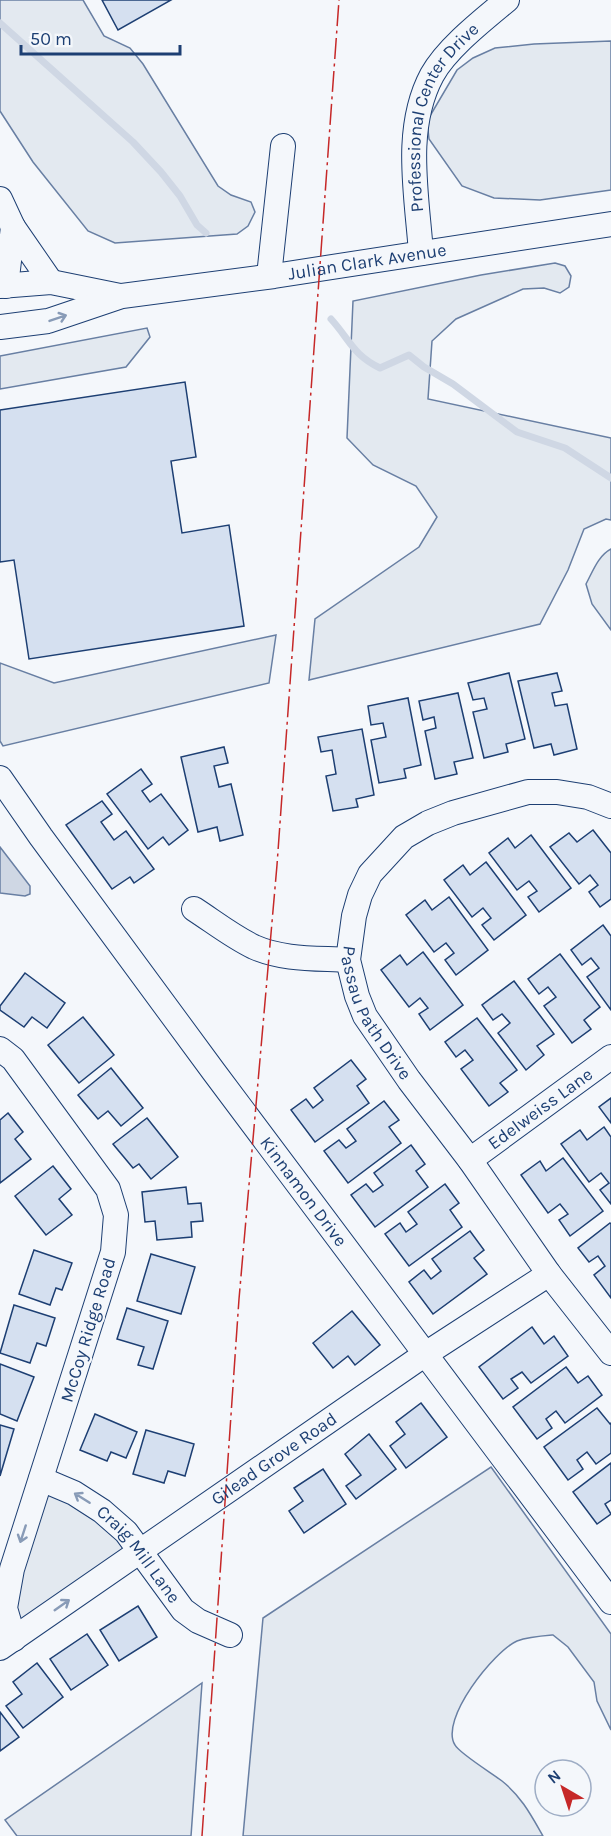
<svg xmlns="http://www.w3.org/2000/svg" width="611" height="1836" viewBox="0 0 611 1836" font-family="Karla,sans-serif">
<rect width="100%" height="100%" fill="#f4f7fb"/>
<g fill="#e3e9f0" stroke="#687fa3" stroke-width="1.5">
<path d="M0,0H83L104,36L130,48L143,64L218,186L231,195L251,202L255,212L248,226L237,234L115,243L88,231L33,162L0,111Z"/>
<path d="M611,41V190L540,200L494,198L462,186L429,139L427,121L457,70L473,58L495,48L534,44Z"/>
<path d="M555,263L565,266L571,276L569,287L560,293L544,288L523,289L456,319L432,341L428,399L611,438V520L606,519L584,529L568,570L540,624L309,680L315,619L419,547L437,517L416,486L373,465L347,438L353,301L481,275Z"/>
<path d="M147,328L150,337L126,367L0,389V356Z"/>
<path d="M611,549V630L592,604L586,584C593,571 598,556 611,549Z"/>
<path d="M276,635L269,683L3,746L0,741V663L54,683Z"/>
<path d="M491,1467L611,1634V1730L597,1701L594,1682L568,1647L553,1635C541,1636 528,1637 517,1641C494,1651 439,1720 455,1745C459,1753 493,1774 502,1781C521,1796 531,1815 543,1836H243L263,1618Z"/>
<path d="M41,1479L142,1550L14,1639L12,1569Z"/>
<path d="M202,1683L191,1836H17L5,1820Z"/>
</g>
<path fill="#cfd7e4" stroke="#687fa3" stroke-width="1.5" d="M0,847L30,886V894L25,896L0,893Z"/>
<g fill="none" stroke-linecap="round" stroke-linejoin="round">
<g stroke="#cfd7e4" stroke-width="7">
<path d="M0,23L133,142L161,172L180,196L197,225L206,233"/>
<path d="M331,319C350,340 353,355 380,368L409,355L424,367L453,384L517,432L565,448L611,478"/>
</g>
</g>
<g fill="#d5e0f0" stroke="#1d3f73" stroke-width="1.5">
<path d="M102,0H171L118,30Z"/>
<path d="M185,382L196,457L171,461L182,533L229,525L244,626L29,659L14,560L0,562V410Z"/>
<path d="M509,673L525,739L506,744L508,752L484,758L473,712L487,709L484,698L473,700L468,683Z"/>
<path d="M557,673L562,691L552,693L555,706L567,704L577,749L554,755L551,744L534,748L518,681Z"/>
<path d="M458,693L473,758L454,762L457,774L435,779L425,731L436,728L434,717L423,720L419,701Z"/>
<path d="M408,698L421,765L404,769L406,778L379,783L371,740L386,737L383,723L371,725L368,706Z"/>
<path d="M362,729L374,795L356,799L358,807L333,811L326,776L336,774L332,750L321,752L318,737Z"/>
<path d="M224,747L228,763L214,766L219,787L231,784L243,835L220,841L217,827L198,832L181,757Z"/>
<path d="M141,769L152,784L142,791L150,802L161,794L188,830L169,845L163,837L148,849L107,794Z"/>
<path d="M102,801L112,814L101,822L114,840L126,831L154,869L134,883L130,877L112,889L66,825Z"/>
<path d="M593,830L611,853V899L600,907L589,892L598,885L590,875L579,884L550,847L569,833L577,842Z"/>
<path d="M531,835L571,888L539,912L528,897L537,891L529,881L517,890L489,853L508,838L515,848Z"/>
<path d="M486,862L526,915L494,940L482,925L491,918L483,908L472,917L444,880L463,865L470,875Z"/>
<path d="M449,897L488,950L456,975L445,960L454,953L446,943L434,952L406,915L425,900L432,910Z"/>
<path d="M603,925L611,936V1010L587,977L599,968L591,958L582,965L571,950Z"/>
<path d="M423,952L463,1005L430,1030L419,1014L428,1008L420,998L409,1007L381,970L400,955L407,965Z"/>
<path d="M560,954L600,1007L584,1020L591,1029L572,1043L544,1006L556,997L548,987L539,994L528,979Z"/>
<path d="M25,973L65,1003L47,1028L32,1017L24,1027L0,1010V1006Z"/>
<path d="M514,981L554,1034L537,1046L544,1055L526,1070L498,1033L510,1023L502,1014L493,1020L482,1005Z"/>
<path d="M83,1017L114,1055L79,1083L48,1045Z"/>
<path d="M477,1018L517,1070L500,1083L508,1092L489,1106L461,1069L473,1060L465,1050L456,1057L445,1042Z"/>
<path d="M351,1060L366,1079L357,1086L369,1103L315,1142L291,1110L306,1099L313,1108L323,1100L314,1088Z"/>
<path d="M111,1068L143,1108L121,1126L108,1111L98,1119L78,1095Z"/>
<path d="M611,1098V1123L599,1107Z"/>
<path d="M384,1101L399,1120L389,1127L401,1143L348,1183L324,1151L339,1140L346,1148L356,1141L347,1129Z"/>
<path d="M8,1113L23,1132L15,1139L31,1159L0,1183V1120Z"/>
<path d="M147,1118L178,1157L151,1179L139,1164L133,1168L113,1144Z"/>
<path d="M604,1127L611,1137V1204L600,1190L609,1183L601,1173L589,1182L561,1144L580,1130L587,1140Z"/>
<path d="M411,1145L425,1164L416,1171L428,1187L375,1227L351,1195L366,1184L373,1192L383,1185L374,1173Z"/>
<path d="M563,1158L603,1211L570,1236L559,1220L568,1214L560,1204L548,1213L521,1175L540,1161L546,1171Z"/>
<path d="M53,1166L71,1189L59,1199L72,1215L46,1235L15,1196Z"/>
<path d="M445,1184L459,1203L450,1210L462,1227L409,1266L385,1234L400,1223L406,1232L417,1224L408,1212Z"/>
<path d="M186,1187L188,1204L201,1203L203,1221L191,1222L192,1237L157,1240L155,1221L145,1222L142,1192Z"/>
<path d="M610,1223L611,1224V1298L594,1275L605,1266L598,1256L589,1262L578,1248Z"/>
<path d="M470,1231L484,1250L474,1258L487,1274L433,1314L409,1282L424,1270L431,1279L441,1271L432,1259Z"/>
<path d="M34,1250L72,1263L62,1290L56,1288L50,1305L19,1294Z"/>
<path d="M151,1254L195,1267L181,1314L137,1301Z"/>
<path d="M14,1305L55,1318L46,1346L37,1343L30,1363L0,1353Z"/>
<path d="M127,1308L168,1321L153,1369L138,1365L144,1347L117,1339Z"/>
<path d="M352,1311L380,1345L355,1365L348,1356L333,1368L313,1343Z"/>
<path d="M532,1327L544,1344L554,1336L568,1356L531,1383L522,1372L511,1379L518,1388L503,1399L479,1367Z"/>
<path d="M0,1364L34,1377L17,1421L0,1414Z"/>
<path d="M566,1367L578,1383L588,1376L602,1395L565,1423L556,1411L546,1419L552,1428L537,1439L513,1407Z"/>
<path d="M421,1403L447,1437L406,1468L390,1446L405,1434L396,1422Z"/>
<path d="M597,1408L610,1424L611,1423V1453L596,1464L587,1452L577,1460L583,1469L568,1480L544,1447Z"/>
<path d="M95,1414L137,1432L126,1458L111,1452L107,1461L80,1450Z"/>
<path d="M0,1425L14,1429L0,1476Z"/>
<path d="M146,1430L194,1444L185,1476L168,1471L164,1483L133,1474Z"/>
<path d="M369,1434L396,1469L356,1499L346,1486L361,1475L345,1454Z"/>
<path d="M611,1463V1500L605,1504L611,1514L597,1524L573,1492Z"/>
<path d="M323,1469L346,1504L304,1533L289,1511L303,1501L294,1488Z"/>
<path d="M138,1606L157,1637L119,1661L100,1630Z"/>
<path d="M87,1634L108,1665L71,1690L50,1659Z"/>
<path d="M37,1663L63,1697L23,1728L6,1706L22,1694L13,1682Z"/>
<path d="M0,1712L19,1737L0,1751Z"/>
</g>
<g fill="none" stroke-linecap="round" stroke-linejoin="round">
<defs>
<g id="minor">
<path d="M0,199L13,227"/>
<path id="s1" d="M421,253C417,195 403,129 432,75C447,48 483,20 507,0"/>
<path d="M269,276L283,146"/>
<path d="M0,286L51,282L120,296"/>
<path d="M6,286L13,227L51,282"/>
<path id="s2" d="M0,327L48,321L122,296L274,276L611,224"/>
<path id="s3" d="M0,778L41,837L214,1072L611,1602"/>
<path id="s4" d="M611,806L588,797L557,792H528L453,813L428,823L404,837L370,874L360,895L354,916L348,960L357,996L365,1016L409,1080L470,1160L549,1274L611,1353"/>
<path d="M194,909C214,922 233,937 254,947C283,960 317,958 348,960"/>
<path d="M0,1049L13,1059L108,1189L116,1215L113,1252L12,1569L5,1608L14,1639"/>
<path id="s5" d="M470,1160L611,1057"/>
<path id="s6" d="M41,1479L74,1493L102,1511L126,1532L183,1610L198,1621L230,1635"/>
<path id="s7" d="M0,1648L424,1355L549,1274"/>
</g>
</defs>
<use href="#minor" stroke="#1d3f73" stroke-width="26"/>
<use href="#minor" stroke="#f4f7fb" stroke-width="24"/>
<path stroke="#c62828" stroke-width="1.5" stroke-dasharray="21 4.5 3 4.5" stroke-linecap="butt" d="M202,1836L239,1299L277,865L339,0"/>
</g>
<defs><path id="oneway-shaft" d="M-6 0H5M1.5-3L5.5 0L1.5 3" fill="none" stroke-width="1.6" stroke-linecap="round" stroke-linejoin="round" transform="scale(1.5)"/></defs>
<g stroke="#889bb7">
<use href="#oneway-shaft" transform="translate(58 318) rotate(-19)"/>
<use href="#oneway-shaft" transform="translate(82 1498) rotate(-148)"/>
<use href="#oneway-shaft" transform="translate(23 1534) rotate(108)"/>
<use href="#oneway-shaft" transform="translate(62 1605) rotate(-35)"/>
</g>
<g text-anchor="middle" stroke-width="4.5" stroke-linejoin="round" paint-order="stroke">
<g font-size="18" fill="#1d3f73" stroke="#f4f7fb">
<text dy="6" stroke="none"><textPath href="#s1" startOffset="144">Professional Center Drive</textPath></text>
<text dy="6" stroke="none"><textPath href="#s2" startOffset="374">Julian Clark Avenue</textPath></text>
<text dy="6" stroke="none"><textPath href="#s4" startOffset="417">Passau Path Drive</textPath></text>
<text dy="6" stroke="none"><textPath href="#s5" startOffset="87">Edelweiss Lane</textPath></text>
<text dy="6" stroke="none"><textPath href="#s3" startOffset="513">Kinnamon Drive</textPath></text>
<text transform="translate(88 1330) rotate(-73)" y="6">McCoy Ridge Road</text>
<text dy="6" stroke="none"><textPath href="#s7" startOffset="333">Gilead Grove Road</textPath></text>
<text dy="6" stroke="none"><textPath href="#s6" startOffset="126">Craig Mill Lane</textPath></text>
</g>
</g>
<g transform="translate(563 1788) rotate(321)"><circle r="28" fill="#f4f7fb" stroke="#9eadc5" stroke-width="1.5"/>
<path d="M0-4.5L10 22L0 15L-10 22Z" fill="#c62828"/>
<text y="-9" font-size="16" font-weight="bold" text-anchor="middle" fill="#1d3f73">N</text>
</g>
<path d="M21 45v9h159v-9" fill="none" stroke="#1d3f73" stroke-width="3"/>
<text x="30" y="45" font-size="18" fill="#1d3f73" stroke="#f4f7fb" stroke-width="4.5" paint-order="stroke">50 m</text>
</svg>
